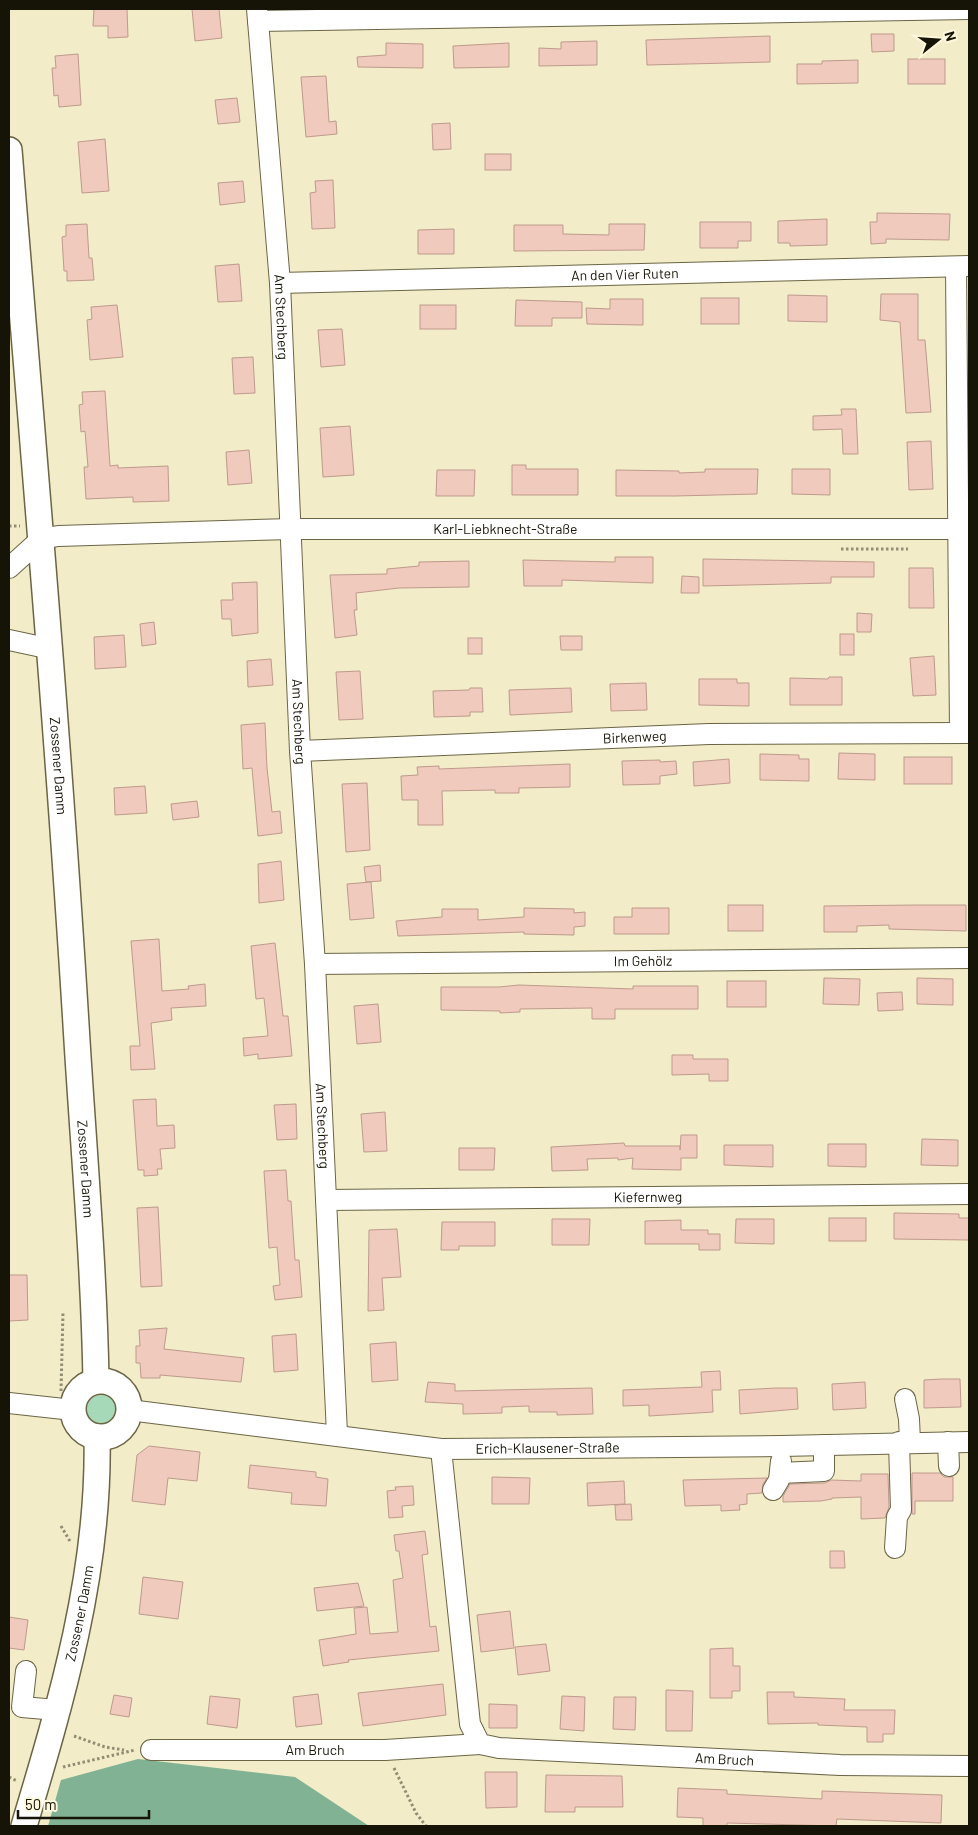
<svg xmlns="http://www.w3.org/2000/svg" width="978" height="1835" viewBox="0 0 978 1835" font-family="Barlow,sans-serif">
<rect width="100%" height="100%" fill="#f2ecc8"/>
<circle fill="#a6d9b8" cx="101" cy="1410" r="15"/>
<path fill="#81b293" d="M138,1759L295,1777L369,1826H48L61,1780Z"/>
<g fill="#f0cabc" stroke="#be9a8d">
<path d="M94,9H127L128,37L108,38V26H93Z"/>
<path d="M192,9H219L222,38L195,41Z"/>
<path d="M871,34H894V51L872,52Z"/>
<path d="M770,36V62L647,65L646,40Z"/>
<path d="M597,41V65L539,66V48L561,49V42Z"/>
<path d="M386,43L423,44V68L358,67L357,57L386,55Z"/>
<path d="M509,43V67L454,68L453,46Z"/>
<path d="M78,54L81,105L59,107L58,95L54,96L52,68H56L55,56Z"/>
<rect x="908" y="59" width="37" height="25"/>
<path d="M858,60V83L797,84V64H822V61Z"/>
<path d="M326,76L329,122L336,121L337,134L306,137L301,77Z"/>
<path d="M237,98L240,122L218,124L215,100Z"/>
<path d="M450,123L451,149L433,150L432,124Z"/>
<path d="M105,139L109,191L82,193L78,142Z"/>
<rect x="485" y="154" width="26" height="16"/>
<path d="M333,180L335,228L312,229L310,193L316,192L315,181Z"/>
<path d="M243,181L245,202L220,205L218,183Z"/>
<path d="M877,213L950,214L949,240L886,239V243L871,244L870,222H877Z"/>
<path d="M827,219V245L790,246V243H778V221Z"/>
<path d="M700,222H751V241H738V248H700Z"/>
<path d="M87,224L89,258H92L94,280L67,281V271H64L62,237L66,236V225Z"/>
<path d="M609,224H645L644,250L514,251V225H563V234L609,235Z"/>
<path d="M454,229V254H418V230Z"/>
<path d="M239,264L242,301L218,302L215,266Z"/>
<path d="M881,294H918V340H925L931,412L906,413L900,322L880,320Z"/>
<path d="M788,295L827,296V322L788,321Z"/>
<rect x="701" y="298" width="38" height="26"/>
<path d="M610,299H643V325L587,324L586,308L610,309Z"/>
<path d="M516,300L582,302V318H552V326H515Z"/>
<path d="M117,305L123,357L90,360L87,320L92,319L91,307Z"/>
<rect x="420" y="305" width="36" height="24"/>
<path d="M342,329L345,365L321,367L318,330Z"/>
<path d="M253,357L255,393L234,394L232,358Z"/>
<path d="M105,391L110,466L118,465V468L168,466L169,501L133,502V497L86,499L84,467H88L85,431L81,432L79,405L83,404L82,392Z"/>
<path d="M841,409H856L858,454H843L842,429L813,430V416L842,415Z"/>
<path d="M350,426L354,475L323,477L320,428Z"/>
<path d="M931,441L933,489L909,490L907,442Z"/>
<path d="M249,450L252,483L228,485L226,452Z"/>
<path d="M512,465H526V469H578V495H512Z"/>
<path d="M705,469H758L757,494L675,496H616V470L679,471V473L705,472Z"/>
<path d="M792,469H830V495L792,494Z"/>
<path d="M437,470H475L474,496H436Z"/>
<path d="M615,557H653V583L562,580V586H524L523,560L615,562Z"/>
<path d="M703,559L874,562V577H831V583L703,586Z"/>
<path d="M469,561V587L399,588L356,593L357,610H354L357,635L335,638L330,575L387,574V569L419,566V562Z"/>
<path d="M909,568H933L934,608H909Z"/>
<path d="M682,576L699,577V593H681Z"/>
<path d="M257,582L258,633L232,636L231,619H222L221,600H233L232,583Z"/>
<path d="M857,613L872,614L871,632H857Z"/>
<path d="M154,622L156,644L142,646L140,624Z"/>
<rect x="840" y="634" width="14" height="21"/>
<path d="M124,635L126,667L95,669L94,637Z"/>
<path d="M560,636H582V650H561Z"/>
<rect x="468" y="638" width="14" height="16"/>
<path d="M934,656L936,695L913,696L910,658Z"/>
<path d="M271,659L273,685L248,687L247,661Z"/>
<path d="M360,671L363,719L339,720L336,672Z"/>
<path d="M829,677H842V705H790V678L828,679Z"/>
<path d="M699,679H737V683H749V706L699,705Z"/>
<path d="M646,683L647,710L611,711L610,684Z"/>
<path d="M470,688H482L483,712H470V716L434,717L433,691L469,690Z"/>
<path d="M571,688L572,712L510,715L509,690Z"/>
<path d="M265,723L267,768L272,812L280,811L282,833L258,836L252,768L243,769L241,725Z"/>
<path d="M839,753L875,754V780L838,779Z"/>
<path d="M760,754L799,755V759H809V781L760,780Z"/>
<rect x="904" y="757" width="48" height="27"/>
<path d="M729,759L730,783L694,786L693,762Z"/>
<path d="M660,760V762L676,761L677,774L660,776V784L623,785L622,761Z"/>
<path d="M570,764V787L519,788V793H495V790L442,791L443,825H418V800H402L401,776L418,775L417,767L439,766V769Z"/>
<path d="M367,783L370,850L346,852L342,784Z"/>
<path d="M145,786L147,813L115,815L114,788Z"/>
<path d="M197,801L199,817L173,820L171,804Z"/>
<path d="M281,861L284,900L259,903L258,864Z"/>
<path d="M380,865L381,881L366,882L364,867Z"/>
<path d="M371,882L374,918L350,920L347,884Z"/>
<rect x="728" y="905" width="35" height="26"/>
<path d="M916,905H966V931L889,929V925L857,926V932H824V906Z"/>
<path d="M524,908L574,909V913L585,912V926L574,927V935L524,934V932L398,936L396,921L442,917V909H478V920L524,917Z"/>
<path d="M632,908H669V934H614V917H632Z"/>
<path d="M159,939L162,991L189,989L188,986L205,984L206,1006L171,1008L172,1020L151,1023L155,1069L131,1070L130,1046H140L131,941Z"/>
<path d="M275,943L283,1016H288L292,1056L258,1059V1054L244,1056L243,1038L268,1036L264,998L256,999L251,946Z"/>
<path d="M824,978L860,979L859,1005L823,1004Z"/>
<path d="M917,978L953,979V1005L917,1004Z"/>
<rect x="727" y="981" width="39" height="26"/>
<path d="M519,985L633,989V986H698V1009H615V1019H592V1008L520,1009V1012L500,1013V1011L441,1010V987H499Z"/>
<path d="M902,992L903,1010L878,1011L877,993Z"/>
<path d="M378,1004L381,1042L357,1044L354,1006Z"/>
<path d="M672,1055H693V1059H728V1081H709V1074L672,1075Z"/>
<path d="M156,1099L157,1126L174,1125L175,1148L160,1149L162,1169H157L158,1175L144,1176V1170H138L133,1100Z"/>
<path d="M296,1104L297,1139L277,1140L274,1105Z"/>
<path d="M385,1112L387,1151L364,1152L361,1114Z"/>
<path d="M681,1135H697V1158H681V1170L632,1169L633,1158L618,1160V1158L587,1159L588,1170L552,1171L551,1147L624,1143L625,1146H680V1150Z"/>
<path d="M922,1139L958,1140V1166L921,1165Z"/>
<path d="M828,1144H866V1167L828,1166Z"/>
<path d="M724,1145H773V1167L724,1165Z"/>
<path d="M459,1148H495L494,1170H459Z"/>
<path d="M286,1170L288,1201H291L295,1260H299L302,1297L275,1300L273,1286L280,1285L277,1247L269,1248L264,1171Z"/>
<path d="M158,1207L162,1286L141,1287L137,1208Z"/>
<path d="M894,1213L959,1214V1218H969V1240L894,1239Z"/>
<rect x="829" y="1218" width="37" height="23"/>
<path d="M552,1219H590L589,1245H552Z"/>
<path d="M736,1219H774V1244L735,1243Z"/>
<path d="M681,1220V1230H708V1234H720V1250H699V1244H645V1221Z"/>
<path d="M442,1222H495V1246H459V1250H441Z"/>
<path d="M397,1229L401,1277L382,1278L384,1310L368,1311L369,1230Z"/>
<path d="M9,1275H27L28,1320L9,1321Z"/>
<path d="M167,1328L164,1349L244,1358L241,1382L160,1375V1378H141L140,1363H136V1346H140L139,1330Z"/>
<path d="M296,1334L298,1370L274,1372L272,1336Z"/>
<path d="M396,1342L398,1380L372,1382L370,1344Z"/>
<path d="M720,1371L721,1390H712L713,1412L649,1416V1405L623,1406V1390L702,1387L701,1372Z"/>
<path d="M942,1379H960L961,1407L924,1408V1380Z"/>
<path d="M428,1382L455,1384V1391L592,1388L593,1414L557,1415V1412H529V1406L502,1407V1413L463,1414V1404L425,1402Z"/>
<path d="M865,1382L866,1408L833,1410L832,1384Z"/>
<path d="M776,1388H797L798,1409L740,1414L739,1390Z"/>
<path d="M149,1446L200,1452L197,1481L168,1478L165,1505L132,1501L137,1455Z"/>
<path d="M250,1465L316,1472V1477L328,1479L326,1506L291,1504L292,1493L248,1488Z"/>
<path d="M912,1473H940L944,1477H953V1501H915V1514H912Z"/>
<path d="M861,1474H888L889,1507L885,1518L861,1519V1497L832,1498V1499L821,1501L783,1502V1496L790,1484L825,1483L831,1480L861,1481Z"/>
<path d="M492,1477L530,1478L529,1504H492Z"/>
<path d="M767,1478L763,1484L762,1493L747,1494V1504L739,1505L740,1510L721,1511V1505L685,1506L683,1480Z"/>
<path d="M624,1481L625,1504L588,1506L587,1483Z"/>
<path d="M413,1486L414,1505L402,1506L403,1517L389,1518L387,1491L396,1490L395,1487Z"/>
<path d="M631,1504L632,1520H616L615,1505Z"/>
<path d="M425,1531L428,1554L422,1555L430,1627L436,1626L439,1651L348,1660L349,1662L323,1666L319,1640L356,1634L354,1608L367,1607L370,1634L398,1632L393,1580L403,1578L399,1551H396L394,1535Z"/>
<path d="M830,1551H844L845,1568H830Z"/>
<path d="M143,1577L183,1582L178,1619L139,1614Z"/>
<path d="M358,1583L364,1606L317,1611L314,1588Z"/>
<path d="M510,1611L514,1648L481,1652L477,1615Z"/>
<path d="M9,1617L28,1620L24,1650L9,1648Z"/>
<path d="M546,1644L550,1671L518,1675L515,1647Z"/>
<path d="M733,1648V1666H740V1691H732V1698H710V1649Z"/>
<path d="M443,1684L446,1715L363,1726L358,1693Z"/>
<path d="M666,1690L693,1691L692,1731H666Z"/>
<path d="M767,1692H794V1697L845,1699L844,1710H895L894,1734H883V1742H867V1727L818,1725V1723L768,1724Z"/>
<path d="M318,1694L322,1724L296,1727L293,1697Z"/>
<path d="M114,1695L132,1698L129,1717L110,1714Z"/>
<path d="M210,1696L240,1699L237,1728L207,1724Z"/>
<path d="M562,1696L585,1697L584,1731L560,1729Z"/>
<path d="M614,1697H636L635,1730L613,1729Z"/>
<path d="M489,1704L517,1705V1728H489Z"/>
<path d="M485,1772H517V1807L486,1808Z"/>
<path d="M546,1775L622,1776L623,1807H575V1812H545Z"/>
<path d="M678,1788L727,1790V1794L822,1799V1791L942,1795L941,1823L837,1819L836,1826L727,1823V1826H703V1818L677,1817Z"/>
</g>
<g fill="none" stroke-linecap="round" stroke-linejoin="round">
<defs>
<g id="minor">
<path id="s1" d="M257,9L280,283L300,751L315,964L337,1434"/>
<path d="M258,21L969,9"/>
<path d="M956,268L960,732"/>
<path id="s2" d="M280,283L969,266"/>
<path id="s3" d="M9,568L41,539L58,536L291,529H969"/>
<path d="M9,640L51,649"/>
<path id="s4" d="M300,751L709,734L969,733"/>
<path id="s5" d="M315,964L969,958"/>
<path id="s6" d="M326,1200L969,1194"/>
<path d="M905,1399L909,1419L910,1442"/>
<path d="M9,1403L73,1410"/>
<path id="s7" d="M129,1410L441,1449L781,1446L969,1442"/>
<path d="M948,1442L949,1466"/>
<path id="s8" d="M441,1449L470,1724L480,1744L499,1748L840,1765L969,1766"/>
<path d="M780,1473L824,1471V1445"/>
<path d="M773,1490L779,1480L781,1461"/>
<path d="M895,1548L897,1517L901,1510L899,1442"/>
<path d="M26,1671L22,1707L57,1710"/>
<path id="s9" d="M151,1750H385L480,1744"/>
</g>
<g id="major">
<path id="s10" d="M9,150C33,447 59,743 77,1041C84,1154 94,1268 96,1381"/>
<circle cx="101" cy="1409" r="28"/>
<path id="s11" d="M24,1826C62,1699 100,1571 97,1437"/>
</g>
</defs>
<use href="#minor" stroke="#6b6545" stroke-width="22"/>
<use href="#major" stroke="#6b6545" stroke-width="28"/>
<g stroke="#918d73" stroke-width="3" stroke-dasharray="2.5 2.5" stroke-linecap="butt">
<path d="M9,526H20"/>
<path d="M841,549H908"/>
<path d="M61,1391L63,1312"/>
<path d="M61,1526L71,1543"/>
<path d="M74,1736L105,1747L124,1750"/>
<path d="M63,1767L135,1750"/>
<path d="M394,1768L416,1813L426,1826"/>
<path d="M9,1777L17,1781"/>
</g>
<use href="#minor" stroke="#fff" stroke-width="20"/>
<use href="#major" stroke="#fff" stroke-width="25"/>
</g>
<g text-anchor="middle" stroke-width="4.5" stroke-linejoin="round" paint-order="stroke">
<g font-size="14" fill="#161407" stroke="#fef9dc">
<text dy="5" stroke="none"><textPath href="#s2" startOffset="345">An den Vier Ruten</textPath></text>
<text dy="5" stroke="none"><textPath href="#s1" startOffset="309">Am Stechberg</textPath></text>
<text dy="5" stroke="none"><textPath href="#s3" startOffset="508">Karl-Liebknecht-Straße</textPath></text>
<text dy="5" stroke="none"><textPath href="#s1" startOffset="714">Am Stechberg</textPath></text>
<text dy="5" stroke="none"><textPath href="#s4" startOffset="335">Birkenweg</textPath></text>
<text dy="5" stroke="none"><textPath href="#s10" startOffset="618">Zossener Damm</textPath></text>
<text dy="5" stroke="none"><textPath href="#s5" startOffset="328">Im Gehölz</textPath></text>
<text dy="5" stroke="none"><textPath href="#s1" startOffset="1119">Am Stechberg</textPath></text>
<text dy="5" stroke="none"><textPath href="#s10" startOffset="1022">Zossener Damm</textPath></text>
<text dy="5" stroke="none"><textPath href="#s6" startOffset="322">Kiefernweg</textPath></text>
<text dy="5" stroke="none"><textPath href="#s7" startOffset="421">Erich-Klausener-Straße</textPath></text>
<text dy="5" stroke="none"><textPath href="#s11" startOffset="220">Zossener Damm</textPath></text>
<text dy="5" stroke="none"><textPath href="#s9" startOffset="164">Am Bruch</textPath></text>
<text dy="5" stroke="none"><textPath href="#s8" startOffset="544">Am Bruch</textPath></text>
</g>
</g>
<rect width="978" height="1835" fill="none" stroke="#161407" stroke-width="20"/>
<g transform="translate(938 40) rotate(73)" stroke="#fef9dc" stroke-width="4" paint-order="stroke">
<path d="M0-4L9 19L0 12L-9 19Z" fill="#161407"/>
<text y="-8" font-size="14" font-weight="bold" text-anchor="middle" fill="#161407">N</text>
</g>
<path d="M18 1810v8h131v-8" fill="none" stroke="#161407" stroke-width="2.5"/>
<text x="25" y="1810" font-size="15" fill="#161407" stroke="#fef9dc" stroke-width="4" paint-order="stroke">50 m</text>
</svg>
